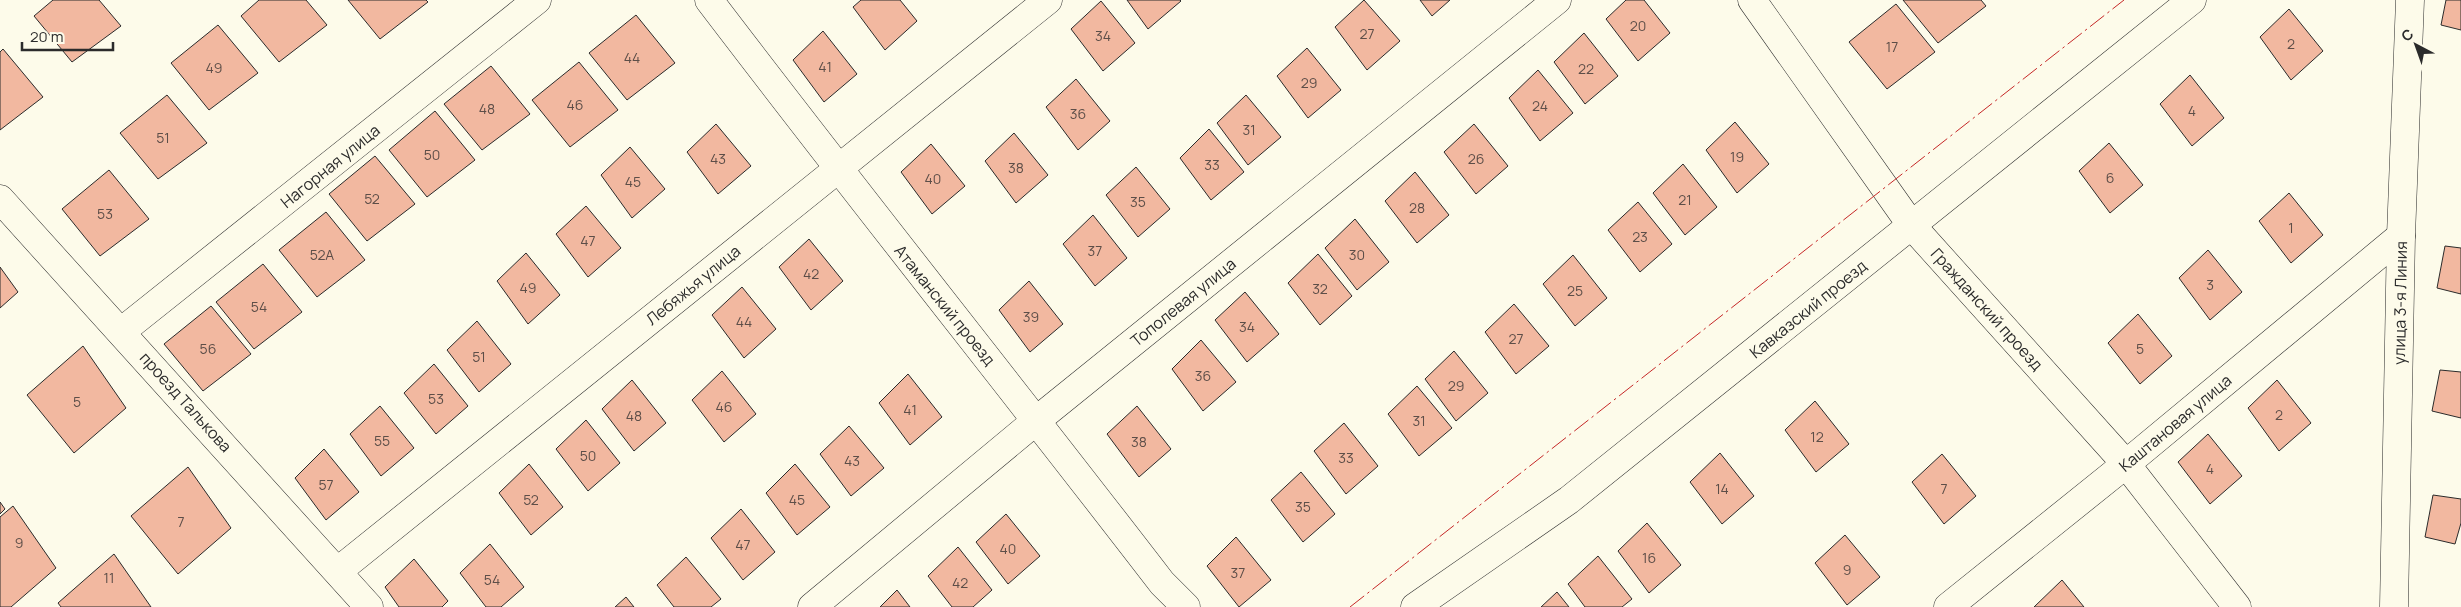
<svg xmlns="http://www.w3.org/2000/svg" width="2461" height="607" viewBox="0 0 2461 607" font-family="Manrope,sans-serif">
<rect width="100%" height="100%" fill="#fdfbea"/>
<g fill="#f2b8a0" stroke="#2b2b2b">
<path d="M53,0H99L121,26L72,62L34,16Z"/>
<path d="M259,0H306L327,25L279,62L241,16Z"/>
<path d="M348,0H426L428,2L380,39Z"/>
<path d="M861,0H900L917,21L885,50L853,7Z"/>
<path d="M1127,0H1180L1181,1L1148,29Z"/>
<path d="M1364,0L1400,41L1367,70L1335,27Z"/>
<path d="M1420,0H1450L1432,16Z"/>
<path d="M1626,0H1644L1670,33L1638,61L1606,19Z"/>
<path d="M1903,0H1981L1986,6L1938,43Z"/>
<path d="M2446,0H2461V30L2441,25Z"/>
<path d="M1101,1L1135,43L1103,71L1071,29Z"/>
<path d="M1896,4L1935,52L1887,89L1849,42Z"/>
<path d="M2289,9L2323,51L2291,80L2260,37Z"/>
<path d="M636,15L675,63L627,100L589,53Z"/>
<path d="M218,25L258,73L209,110L171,63Z"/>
<path d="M823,31L857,74L824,102L793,60Z"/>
<path d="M1584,33L1618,76L1585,104L1554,62Z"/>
<path d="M1307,48L1341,90L1308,118L1277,76Z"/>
<path d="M3,49L43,97L0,130V52Z"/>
<path d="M579,62L618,110L570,147L532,100Z"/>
<path d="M491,66L530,114L482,150L444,104Z"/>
<path d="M1538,70L1573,113L1540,141L1509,98Z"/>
<path d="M2190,75L2224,118L2192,146L2160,104Z"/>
<path d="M1076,79L1110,121L1078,150L1046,107Z"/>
<path d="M167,95L207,143L158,179L120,133Z"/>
<path d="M1246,95L1281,137L1248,165L1217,123Z"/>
<path d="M435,111L475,160L427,197L389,150Z"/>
<path d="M1735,122L1769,164L1737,193L1706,150Z"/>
<path d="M716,124L751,166L718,194L687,152Z"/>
<path d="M1474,124L1508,166L1476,194L1444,152Z"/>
<path d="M1209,129L1244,172L1211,200L1180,158Z"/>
<path d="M1014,133L1048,175L1016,203L985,161Z"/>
<path d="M2109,143L2143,185L2110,213L2079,171Z"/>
<path d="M931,144L965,186L932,214L901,172Z"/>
<path d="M630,147L665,189L632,218L601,175Z"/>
<path d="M375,156L415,204L367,241L329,194Z"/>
<path d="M1683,164L1717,207L1685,235L1653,193Z"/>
<path d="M1136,167L1170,209L1138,237L1106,195Z"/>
<path d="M109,170L149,219L100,256L62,209Z"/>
<path d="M1415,172L1449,215L1417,243L1385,201Z"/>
<path d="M2289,193L2323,235L2291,263L2259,221Z"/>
<path d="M1638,202L1672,244L1640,272L1608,230Z"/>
<path d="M586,206L621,248L588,277L556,234Z"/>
<path d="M326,212L365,260L317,297L279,250Z"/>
<path d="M1093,215L1127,258L1095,286L1063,244Z"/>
<path d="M1355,219L1389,262L1357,290L1325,248Z"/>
<path d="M809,239L843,281L811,310L779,267Z"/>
<path d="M2445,246L2461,248V294L2437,288Z"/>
<path d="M2208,250L2242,292L2210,320L2179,278Z"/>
<path d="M526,253L560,295L528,324L497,281Z"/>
<path d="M1318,254L1352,296L1320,325L1288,283Z"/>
<path d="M1573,255L1607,298L1575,326L1543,284Z"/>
<path d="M263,264L302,312L254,349L216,302Z"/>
<path d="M0,267L18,292L0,308Z"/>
<path d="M1029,281L1063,324L1030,352L999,310Z"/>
<path d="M742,287L776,329L744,358L712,315Z"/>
<path d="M1245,292L1279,334L1247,362L1215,320Z"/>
<path d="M1514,304L1549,346L1516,374L1485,332Z"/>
<path d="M211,306L251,354L203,391L164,344Z"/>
<path d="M2138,314L2172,356L2140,384L2108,343Z"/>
<path d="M477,321L511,364L479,392L447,350Z"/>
<path d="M1201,340L1236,382L1203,411L1172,369Z"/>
<path d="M83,346L126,408L74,453L27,395Z"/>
<path d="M1454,351L1488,393L1456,421L1425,379Z"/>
<path d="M434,364L468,406L436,434L404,393Z"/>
<path d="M2440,370L2461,372V418L2432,411Z"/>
<path d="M722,371L756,414L724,442L692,400Z"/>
<path d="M908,374L942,417L910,445L879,403Z"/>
<path d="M632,380L666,423L634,451L602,409Z"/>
<path d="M2277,380L2311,423L2279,451L2248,408Z"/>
<path d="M1417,386L1452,428L1419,456L1388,414Z"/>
<path d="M1815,401L1849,444L1816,472L1785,430Z"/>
<path d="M380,406L414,448L381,476L350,434Z"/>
<path d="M1137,406L1171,449L1139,477L1107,434Z"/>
<path d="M586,420L620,463L588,491L556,449Z"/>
<path d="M1344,423L1378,466L1346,494L1314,451Z"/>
<path d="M849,426L884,468L851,496L820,454Z"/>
<path d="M2208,434L2242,476L2210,504L2178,462Z"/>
<path d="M324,449L359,492L326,520L295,478Z"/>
<path d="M1720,453L1754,496L1722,524L1690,482Z"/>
<path d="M1942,454L1976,496L1944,524L1912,482Z"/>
<path d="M529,464L563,507L531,535L499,493Z"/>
<path d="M795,464L830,507L797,535L766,493Z"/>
<path d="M188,467L231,528L178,574L131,516Z"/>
<path d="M1301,472L1335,514L1303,542L1271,500Z"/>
<path d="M2433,495L2461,499V523L2455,544L2425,537Z"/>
<path d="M0,502L5,509L0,514Z"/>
<path d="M13,506L56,568L11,607H0V517Z"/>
<path d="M741,509L775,552L743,580L711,538Z"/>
<path d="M1006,514L1040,556L1008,584L976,542Z"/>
<path d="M1647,523L1681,565L1649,593L1618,551Z"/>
<path d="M1845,535L1880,577L1847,605L1815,563Z"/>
<path d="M1236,537L1271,580L1239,607L1207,566Z"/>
<path d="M490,544L524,587L501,607H486L460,573Z"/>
<path d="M958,547L992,590L973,607H952L928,576Z"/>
<path d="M114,554L151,607H61L58,603Z"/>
<path d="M1598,556L1632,599L1622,607H1585L1568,584Z"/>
<path d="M686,557L721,599L711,607H674L657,585Z"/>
<path d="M414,559L448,601L442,607H399L385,587Z"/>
<path d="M2062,580L2084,607H2034Z"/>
<path d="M897,590L910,607H880Z"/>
<path d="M1557,592L1569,607H1541Z"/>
<path d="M626,597L634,607H615Z"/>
</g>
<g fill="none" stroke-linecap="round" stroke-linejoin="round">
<defs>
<g id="street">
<path d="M709,0C858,196 1012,388 1162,583L1186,607"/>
<path d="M1752,0L1912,226L2126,464L2237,607"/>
<path d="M0,199L369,607"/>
<path d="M122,331L537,0"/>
<path d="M338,571L1048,0"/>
<path d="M812,607L1037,420L1557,0"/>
<path d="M1415,607L1569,500L2192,0"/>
<path d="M1948,607L2126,464L2401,236"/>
<path d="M2394,607L2401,236L2410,0"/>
</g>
</defs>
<use href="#street" stroke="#2b2b2b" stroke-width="29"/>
<use href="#street" stroke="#fdfbea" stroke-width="28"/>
<path stroke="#c62828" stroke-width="1" stroke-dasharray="18 4 2.5 4" stroke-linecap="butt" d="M1350,607L2124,0"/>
</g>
<g text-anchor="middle" stroke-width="4" stroke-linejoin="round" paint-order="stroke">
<g font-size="14" fill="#5d4e48">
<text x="1638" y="31">20</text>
<text x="1367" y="39">27</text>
<text x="1103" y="41">34</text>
<text x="2291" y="49">2</text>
<text x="1892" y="52">17</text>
<text x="632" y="63">44</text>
<text x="825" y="72">41</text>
<text x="214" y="73">49</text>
<text x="1586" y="74">22</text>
<text x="1309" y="88">29</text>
<text x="575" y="110">46</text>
<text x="1540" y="111">24</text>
<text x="487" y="114">48</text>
<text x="2192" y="116">4</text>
<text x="1078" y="119">36</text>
<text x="1249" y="135">31</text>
<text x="163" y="143">51</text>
<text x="432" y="160">50</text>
<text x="1737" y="162">19</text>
<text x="718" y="164">43</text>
<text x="1476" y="164">26</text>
<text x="1212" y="170">33</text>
<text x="1016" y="173">38</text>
<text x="2110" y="183">6</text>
<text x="933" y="184">40</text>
<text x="633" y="187">45</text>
<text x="372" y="204">52</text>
<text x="1685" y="205">21</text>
<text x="1138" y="207">35</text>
<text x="1417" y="213">28</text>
<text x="105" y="219">53</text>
<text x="2291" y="233">1</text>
<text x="1640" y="242">23</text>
<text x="588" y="246">47</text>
<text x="1095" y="256">37</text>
<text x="322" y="260">52А</text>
<text x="1357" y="260">30</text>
<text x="811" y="279">42</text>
<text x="2210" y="290">3</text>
<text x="528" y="293">49</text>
<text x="1320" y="294">32</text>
<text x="1575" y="296">25</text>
<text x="259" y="312">54</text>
<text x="1031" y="322">39</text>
<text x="744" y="327">44</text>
<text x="1247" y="332">34</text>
<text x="1516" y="344">27</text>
<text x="208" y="354">56</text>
<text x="2140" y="354">5</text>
<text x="479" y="362">51</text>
<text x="1203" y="381">36</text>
<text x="1456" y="391">29</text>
<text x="436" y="404">53</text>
<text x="77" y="407">5</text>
<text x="724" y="412">46</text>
<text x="910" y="415">41</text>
<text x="2279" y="420">2</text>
<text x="634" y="421">48</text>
<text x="1419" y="426">31</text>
<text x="1817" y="442">12</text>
<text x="382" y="446">55</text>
<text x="1139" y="447">38</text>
<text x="588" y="461">50</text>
<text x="1346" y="463">33</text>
<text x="852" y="466">43</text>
<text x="2210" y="474">4</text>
<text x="326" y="490">57</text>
<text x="1722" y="494">14</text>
<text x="1944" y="494">7</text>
<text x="531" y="505">52</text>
<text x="797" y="505">45</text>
<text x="1303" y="512">35</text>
<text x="181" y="527">7</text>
<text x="19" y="548">9</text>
<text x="743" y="550">47</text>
<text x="1008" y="554">40</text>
<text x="1649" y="563">16</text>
<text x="1847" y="575">9</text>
<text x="1238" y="578">37</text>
<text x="109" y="583">11</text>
<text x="492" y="585">54</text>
<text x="960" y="588">42</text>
</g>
<g font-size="16" fill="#2b2b2b" stroke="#fdfbea">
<text transform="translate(330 166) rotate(-39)" y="6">Нагорная улица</text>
<text transform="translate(693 285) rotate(-39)" y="6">Лебяжья улица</text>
<text transform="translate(1183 302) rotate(-39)" y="6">Тополевая улица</text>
<text transform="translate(2400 303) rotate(-89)" y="6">улица 3-я Линия</text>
<text transform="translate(945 305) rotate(51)" y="6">Атаманский проезд</text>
<text transform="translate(1808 309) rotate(-39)" y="6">Кавказский проезд</text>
<text transform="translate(1987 309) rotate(48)" y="6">Гражданский проезд</text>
<text transform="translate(186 402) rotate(48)" y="6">проезд Талькова</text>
<text transform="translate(2175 423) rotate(-40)" y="6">Каштановая улица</text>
</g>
</g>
<g transform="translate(2416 45) rotate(319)" stroke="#fdfbea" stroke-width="4" paint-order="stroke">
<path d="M0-4L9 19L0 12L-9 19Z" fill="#2b2b2b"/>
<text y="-8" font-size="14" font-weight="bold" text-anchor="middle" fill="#2b2b2b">С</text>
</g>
<path d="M22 42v8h91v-8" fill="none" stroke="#2b2b2b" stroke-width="2.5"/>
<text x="30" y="42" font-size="15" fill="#2b2b2b" stroke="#fdfbea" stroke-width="4" paint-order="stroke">20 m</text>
</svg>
